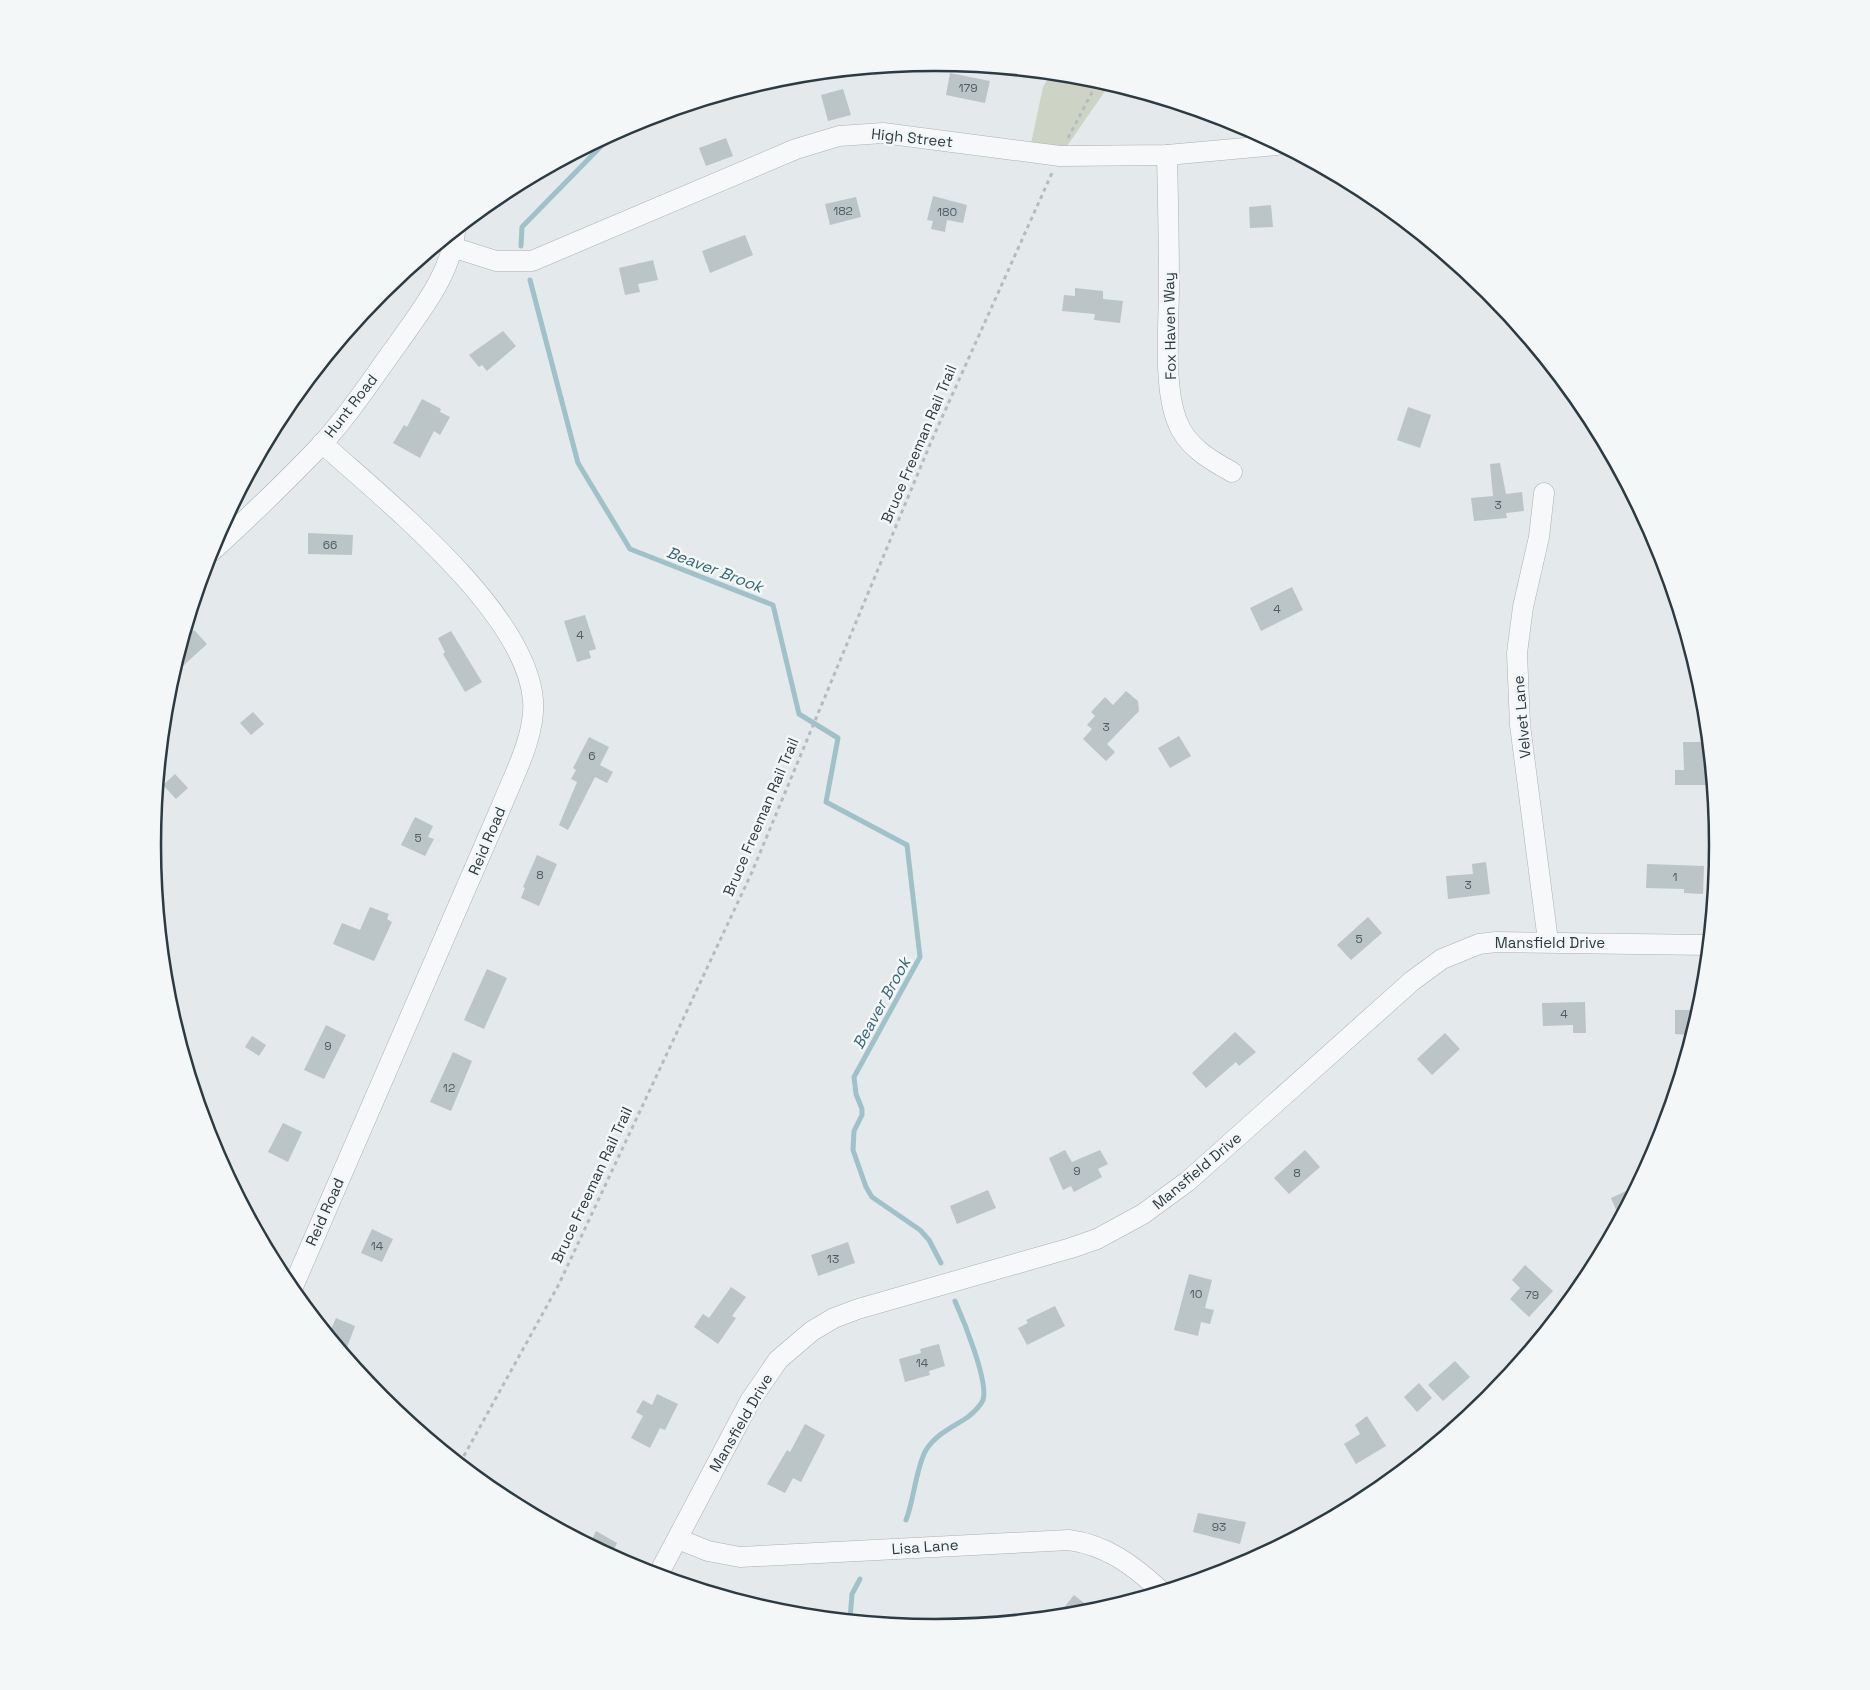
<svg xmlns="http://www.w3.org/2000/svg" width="1870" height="1690" viewBox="0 0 1870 1690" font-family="'Space Grotesk',sans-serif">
<rect width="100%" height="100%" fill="#e4e9eb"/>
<path fill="#ced4c5" d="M1051,74L1088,78L1110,84L1060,156L1029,153L1043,87Z"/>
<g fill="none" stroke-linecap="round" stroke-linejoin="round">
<g stroke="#a1c1c8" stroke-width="5">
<path d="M521,246L522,227L612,135"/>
<path d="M530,280L578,463L630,549L773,605L799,714L838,738L826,802L907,845L920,957L854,1077L856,1094L862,1109V1115L854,1131L853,1150L866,1187L872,1197L920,1230L929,1240L941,1263"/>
<path d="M906,1520C914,1500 916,1467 926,1450C936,1434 953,1427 968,1417C974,1412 980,1407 983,1400C989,1382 963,1319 955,1301"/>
<path d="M850,1619L852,1594L860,1579"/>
</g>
</g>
<g fill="#bbc4c7">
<path d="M950,73L990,81L985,103L946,95Z"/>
<path d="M843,89L851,115L828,121L821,95Z"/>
<path d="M726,138L733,156L706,166L699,148Z"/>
<path d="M933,196L967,205L963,223L947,220L945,232L931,229L933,221L927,220Z"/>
<path d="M856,197L861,217L830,225L825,204Z"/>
<path d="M1271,205L1273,227L1250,228L1249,207Z"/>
<path d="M745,235L753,255L710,273L702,251Z"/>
<path d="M653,260L658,280L638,284L640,292L625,295L619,268Z"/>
<path d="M1075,288L1103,291V299L1123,301L1120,323L1094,320L1095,314L1062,311L1064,295L1075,296Z"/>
<path d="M503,331L516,346L487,371L482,365L479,367L469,355Z"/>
<path d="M422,399L441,409L440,412L450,417L440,435L434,431L420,458L393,443L404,425L407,427Z"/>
<path d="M1408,407L1431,415L1420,448L1397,440Z"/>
<path d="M1500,463L1506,494L1522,492L1524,511L1506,513L1507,518L1474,521L1471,498L1493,496L1490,464Z"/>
<path d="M308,533L353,535L352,555L308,554Z"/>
<path d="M1292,587L1303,610L1261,631L1250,608Z"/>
<path d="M585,615L596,649L589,651L591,658L577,662L564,621Z"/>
<path d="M194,630L207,644L172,676L183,640Z"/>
<path d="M451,631L482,682L465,692L443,654L445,652L438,638Z"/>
<path d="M1126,691L1138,701L1139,711L1107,744L1115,752L1106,761L1083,739L1092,729L1087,725L1095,716L1091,712L1105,697L1113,705Z"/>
<path d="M253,712L264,724L251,735L240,723Z"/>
<path d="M1179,736L1191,756L1170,768L1158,748Z"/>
<path d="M589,737L609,747L600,765L613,772L607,783L595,777L568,830L559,825L577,782L571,779L576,770L573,768Z"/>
<path d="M1683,742H1705L1706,785H1675V770H1684Z"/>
<path d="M175,774L188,788L176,799L163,785Z"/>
<path d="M415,817L433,826L428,837L434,839L425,856L401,845Z"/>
<path d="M537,855L557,864L539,906L521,898L525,888L523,887Z"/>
<path d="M1486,862L1490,894L1448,899L1446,876L1473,874L1472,864Z"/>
<path d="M1647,864L1704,866L1703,894L1684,893V889L1646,888Z"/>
<path d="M370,907L389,914L387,919L392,922L374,961L333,944L342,923L360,930Z"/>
<path d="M1368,917L1382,933L1351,960L1337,945Z"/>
<path d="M487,969L507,978L484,1029L464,1020Z"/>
<path d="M1585,1002L1586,1033H1573V1025L1543,1026L1542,1003Z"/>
<path d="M1675,1010H1699L1691,1035L1675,1034Z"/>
<path d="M326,1025L346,1035L324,1079L304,1070Z"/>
<path d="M1235,1032L1256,1052L1239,1066L1236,1062L1206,1088L1192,1073Z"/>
<path d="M1445,1033L1460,1049L1432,1075L1417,1059Z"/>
<path d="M252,1036L266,1045L259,1056L245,1047Z"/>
<path d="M453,1052L472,1061L451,1111L430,1102Z"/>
<path d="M283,1123L302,1132L288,1162L268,1152Z"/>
<path d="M1065,1150L1072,1162L1100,1150L1108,1164L1098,1169L1102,1177L1074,1192L1071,1186L1063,1190L1049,1158Z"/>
<path d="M1305,1150L1320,1167L1289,1194L1274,1178Z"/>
<path d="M1635,1187L1619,1217L1611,1198Z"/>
<path d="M988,1190L996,1208L957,1224L950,1206Z"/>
<path d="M372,1229L393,1239L382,1262L361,1253Z"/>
<path d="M848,1242L855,1263L818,1276L811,1255Z"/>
<path d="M1525,1265L1553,1291L1529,1317L1510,1299L1520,1288L1512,1280Z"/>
<path d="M1189,1274L1212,1280L1205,1308L1214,1310L1210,1324L1201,1322L1198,1336L1174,1330Z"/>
<path d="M731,1287L746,1297L732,1316L736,1318L718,1344L694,1327L703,1314L709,1318Z"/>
<path d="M1055,1306L1065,1326L1027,1345L1018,1328L1028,1323L1026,1320Z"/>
<path d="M336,1318L355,1326L345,1353L329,1334Z"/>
<path d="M939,1344L945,1366L929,1371L930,1375L905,1382L899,1359L921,1353L920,1349Z"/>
<path d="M1455,1361L1470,1377L1443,1401L1428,1385Z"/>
<path d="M1419,1383L1432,1398L1417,1412L1404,1397Z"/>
<path d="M657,1394L678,1404L665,1430L660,1428L650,1448L631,1438L643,1416L636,1412L643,1400L652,1405Z"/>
<path d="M1367,1416L1386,1446L1356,1464L1344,1444L1360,1434L1355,1425Z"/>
<path d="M805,1424L825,1435L801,1482L793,1478L785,1493L767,1484L787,1450L790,1452Z"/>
<path d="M1198,1513L1246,1522L1240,1544L1193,1532Z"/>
<path d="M596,1531L617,1543L611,1555L590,1544Z"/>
<path d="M1074,1595L1094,1611L1058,1615Z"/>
</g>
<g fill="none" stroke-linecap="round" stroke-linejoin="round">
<defs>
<g id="minor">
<path d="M1167,155C1168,198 1169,241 1169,285C1169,324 1163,385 1177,421C1186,446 1210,460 1232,472"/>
<path d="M452,247L496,261H532L796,149L839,136L883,133L1060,156L1167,155L1277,145"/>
<path d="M1544,493L1539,537L1523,607L1517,653L1520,725L1548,941"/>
<path d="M210,553C248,518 286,482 321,445C350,414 374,376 399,342C422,309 451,273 455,232"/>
<path d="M292,1289L502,805C514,775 536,734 533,700C526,612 386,501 322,443"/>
<path d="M678,1539L708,1551L740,1557L1069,1540C1106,1545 1133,1565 1160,1590"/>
<path d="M658,1575L750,1401L778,1360L812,1331L834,1318L858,1309L1071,1248L1097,1239L1143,1214L1188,1181L1412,981L1442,959L1479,944L1496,942L1708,945"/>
</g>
</defs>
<use href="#minor" stroke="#a9b1b5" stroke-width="21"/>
<g stroke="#b5bcbe" stroke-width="3" stroke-dasharray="4 4" stroke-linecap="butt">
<path d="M1068,138L1098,81"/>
<path d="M460,1463L559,1284L752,872L931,442L1052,173"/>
</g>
<use href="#minor" stroke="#f6f8f9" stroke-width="20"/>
</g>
<g text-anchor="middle" stroke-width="5" stroke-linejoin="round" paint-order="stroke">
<g font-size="12" fill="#505d63">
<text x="968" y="92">179</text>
<text x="843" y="215">182</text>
<text x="947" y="216">180</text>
<text x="1498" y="509">3</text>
<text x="330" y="549">66</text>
<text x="1277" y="613">4</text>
<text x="580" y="639">4</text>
<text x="1106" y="731">3</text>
<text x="592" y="760">6</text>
<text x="418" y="842">5</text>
<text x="540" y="879">8</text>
<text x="1675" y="881">1</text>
<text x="1468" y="889">3</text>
<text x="1359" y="943">5</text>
<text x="1564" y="1018">4</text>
<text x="328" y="1050">9</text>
<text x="449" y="1092">12</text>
<text x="1077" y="1175">9</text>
<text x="1297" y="1177">8</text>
<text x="377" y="1250">14</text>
<text x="833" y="1263">13</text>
<text x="1196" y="1298">10</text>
<text x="1532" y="1299">79</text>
<text x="922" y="1367">14</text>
<text x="1219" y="1531">93</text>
</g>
<g font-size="15" fill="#2c3b42" stroke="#f3f7f8">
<text transform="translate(912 138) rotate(6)" y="5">High Street</text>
<text transform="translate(1170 326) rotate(-91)" y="5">Fox Haven Way</text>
<text transform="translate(351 406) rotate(-52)" y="5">Hunt Road</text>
<text transform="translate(919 444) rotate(-67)" y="5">Bruce Freeman Rail Trail</text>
<text transform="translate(1522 717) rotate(-95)" y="5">Velvet Lane</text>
<text transform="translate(761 817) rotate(-67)" y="5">Bruce Freeman Rail Trail</text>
<text transform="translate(487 841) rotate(-67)" y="5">Reid Road</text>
<text x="1550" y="948">Mansfield Drive</text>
<text transform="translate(1197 1171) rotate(-40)" y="5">Mansfield Drive</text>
<text transform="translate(592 1185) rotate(-65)" y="5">Bruce Freeman Rail Trail</text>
<text transform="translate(325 1212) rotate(-66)" y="5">Reid Road</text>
<text transform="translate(741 1423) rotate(-60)" y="5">Mansfield Drive</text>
<text transform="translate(925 1547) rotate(-4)" y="5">Lisa Lane</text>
</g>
<g font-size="16" font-style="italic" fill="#386774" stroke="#f3f7f8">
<text transform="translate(715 569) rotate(21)" y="6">Beaver Brook</text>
<text transform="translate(881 1003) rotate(-61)" y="6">Beaver Brook</text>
</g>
</g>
<path d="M0 0H1870V1690H0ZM161 845a774 774 0 1 1 1548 0a774 774 0 1 1-1548 0Z" fill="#f3f7f8" fill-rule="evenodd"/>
<path fill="none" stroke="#2c3b42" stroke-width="2.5" d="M161 845a774 774 0 1 1 1548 0a774 774 0 1 1-1548 0Z"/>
</svg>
